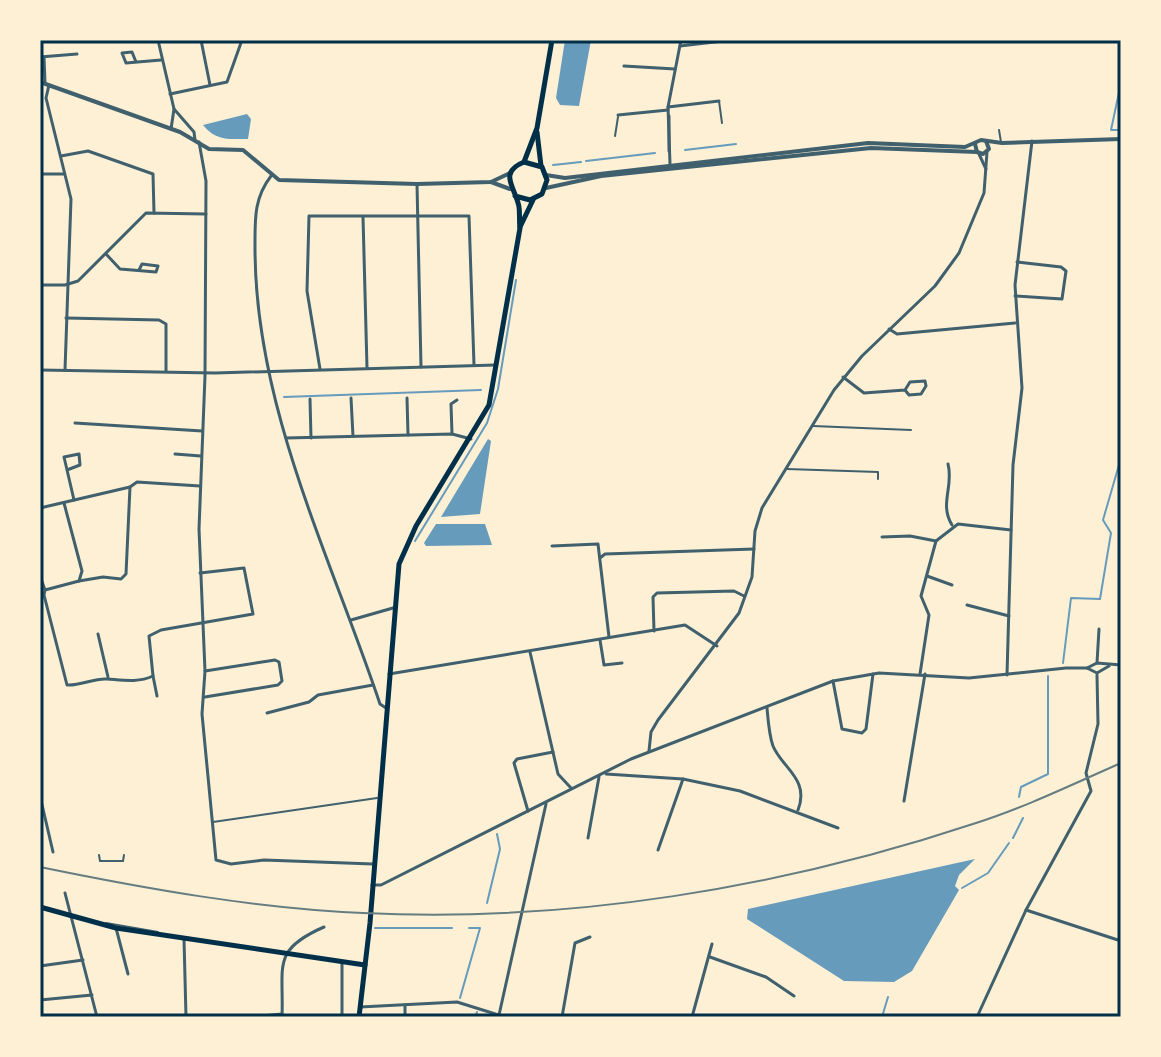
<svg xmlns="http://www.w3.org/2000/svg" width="1161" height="1057" viewBox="0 0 1161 1057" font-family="Quicksand,sans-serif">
<rect width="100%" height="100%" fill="#fdf0d5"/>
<g fill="#669bbc">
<path d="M565,40H591L579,106L560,105L556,98Z"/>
<path d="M247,114L251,119L248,139C228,139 216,141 203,125Z"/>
<path d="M488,439L491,441L480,514L441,517Z"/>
<path d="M436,524H485L492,545L426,546L424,543Z"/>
<path d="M975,859L959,875L955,886L959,890L912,971L894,982L844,981L747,919L748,909Z"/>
</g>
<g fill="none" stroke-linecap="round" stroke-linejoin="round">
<g stroke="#669bbc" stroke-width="2">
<path d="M1121,83L1111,130H1121"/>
<path d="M685,150L736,144"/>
<path d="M586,161L655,153"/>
<path d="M553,165L581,162"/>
<path d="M284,397L481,390"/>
<path d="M415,541L487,423L498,389L516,280"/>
<path d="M1063,663L1071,598L1100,599L1111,533L1103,520L1121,458"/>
<path d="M1019,797L1021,787L1048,774V676"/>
<path d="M1013,838L1023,818"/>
<path d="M962,888L988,873L1009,843"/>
<path d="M487,903L500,849L497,834"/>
<path d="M375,928H452"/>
<path d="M460,998L480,928H469"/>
<path d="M475,1017L477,1012"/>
<path d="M882,1017L888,997"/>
</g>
<g stroke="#3f606c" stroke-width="2">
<path d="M719,101L722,123"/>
<path d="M999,130L1001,142"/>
<path d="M615,136L618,117"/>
<path d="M813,426L911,430"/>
<path d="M787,469L878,472V479"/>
<path d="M213,822L377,798"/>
<path d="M99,855L100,861H123L124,855"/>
<path d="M88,921L106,926"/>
<path d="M106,923L158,932"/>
</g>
<g stroke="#3f606c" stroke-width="3">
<path d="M158,40L174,109L171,129"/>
<path d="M201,40L210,85"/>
<path d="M680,46L723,41"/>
<path d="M40,57L77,54"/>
<path d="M44,57L45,83"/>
<path d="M136,62L132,52L122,53L126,63L161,60"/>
<path d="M624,66L675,69"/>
<path d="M49,85L46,98L71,199L65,370"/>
<path d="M170,94L227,82L242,40"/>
<path d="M668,107L719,101"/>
<path d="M174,109L194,132L195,140"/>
<path d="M618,115L668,110"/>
<path d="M669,116V151"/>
<path d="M199,142L206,181L205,376L199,529L205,671L202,714L216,860L231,864L264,860L373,864"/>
<path d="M979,154L986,169"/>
<path d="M61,156L88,151L153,174L154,213"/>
<path d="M670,164L668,107L681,40"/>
<path d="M40,174H64"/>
<path d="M271,176C254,198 255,219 255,245C254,405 330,555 380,704L386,708"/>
<path d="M417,184L421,367"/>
<path d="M363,217L367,368"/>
<path d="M106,254L120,269L156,272L158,266L142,264L139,270"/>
<path d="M40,285H65L78,281L146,213L206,214"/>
<path d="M1015,296L1062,299L1066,271L1061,267L1017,262"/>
<path d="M66,318L159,320L166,324V371"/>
<path d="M889,329L897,334L1015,323"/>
<path d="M320,369L307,291L309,216H469L474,365"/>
<path d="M40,370L215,373L496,365"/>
<path d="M843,377L864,393L905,390L910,382L925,381L926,386L921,394L909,395L905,390"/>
<path d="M351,398L353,436"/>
<path d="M407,398L408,435"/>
<path d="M310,399L311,438"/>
<path d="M75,423L202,431"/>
<path d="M452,434L451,404L457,400"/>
<path d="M286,438L452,434L471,439"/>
<path d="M175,454L201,456"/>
<path d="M948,464C954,486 939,504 952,525"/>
<path d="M67,470L80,465L79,454L64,457L74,500"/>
<path d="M64,503L82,571L79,581L45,590L44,595L67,685C80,686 94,678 107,679C122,680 138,683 153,676L149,636L161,630L253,614L244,568L200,573"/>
<path d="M40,508L130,487"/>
<path d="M882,537L910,536L936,541L958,524L1011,530"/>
<path d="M552,546L598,544L609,637"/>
<path d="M600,558L605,554L754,549"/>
<path d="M40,565V564"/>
<path d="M40,576L45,590"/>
<path d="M927,576L952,585"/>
<path d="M79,581L103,577L121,579L126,574L130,487L137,482L200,486"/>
<path d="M967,605L1009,616"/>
<path d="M351,620L393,608"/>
<path d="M654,631L653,597L657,593L734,591L744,596"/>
<path d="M98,634L108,677"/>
<path d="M600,640L604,665L622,663"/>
<path d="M530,652L558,774L571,788"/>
<path d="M1097,663L1099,629"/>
<path d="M1087,668L1097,663L1121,665"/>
<path d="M205,671L275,660L279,662L282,681L278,685L205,697"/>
<path d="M389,674L685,625L717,646"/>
<path d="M920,674L929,615L921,596L936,541"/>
<path d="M1007,675L1013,465L1022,388L1015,285L1032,141"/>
<path d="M153,676L157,696"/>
<path d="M833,681L842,729L862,733L866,729L873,674"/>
<path d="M767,708C768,719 769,735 773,746C782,768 810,779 798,810"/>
<path d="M267,713L309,702L318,695L373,685"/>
<path d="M649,751L651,732L658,720L739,613L752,577L755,531L762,508L834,390L862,356L935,286L959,253L984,193L987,152"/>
<path d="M606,774L683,779L740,791L838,828"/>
<path d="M40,796L53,852"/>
<path d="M904,801L925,674"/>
<path d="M528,811L514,763L517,759L553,752"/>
<path d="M588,838L599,777"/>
<path d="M658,850L683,779"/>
<path d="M372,885H381L631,759L833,681L879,673L969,678L1066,668H1087L1097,673L1109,666"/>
<path d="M65,893L97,1017"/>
<path d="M1026,910L1121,941"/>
<path d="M116,928L128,974"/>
<path d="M184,939L186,1017"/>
<path d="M710,957L766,977L794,996"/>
<path d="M342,962V1017"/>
<path d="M40,966L83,960"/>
<path d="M40,1000L92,995"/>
<path d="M360,1007L457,1002L505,1017"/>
<path d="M499,1015L546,804"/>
<path d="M252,1017L282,1014"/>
<path d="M282,1017C284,966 271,950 324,927"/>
<path d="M405,1017V1005"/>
<path d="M562,1017L575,943L590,937"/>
<path d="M692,1017L712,944"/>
<path d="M977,1017L1026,910L1091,791L1086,773L1098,724L1097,675"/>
</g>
<g stroke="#3f606c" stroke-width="4">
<path d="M40,82L180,132L209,149L243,150L279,180L417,184L491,182L510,173"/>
<path d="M975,144L977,152L983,154L989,149L986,141"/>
<path d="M546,175L565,178L868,143L965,147L981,140L1002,143L1121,139"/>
<path d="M491,182L510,189"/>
<path d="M546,188L601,176L871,148L977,152"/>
</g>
<g stroke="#003049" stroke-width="5">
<path d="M537,132L541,166"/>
<path d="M524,162L537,128L552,40"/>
<path d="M520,227L533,200"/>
<path d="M40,907L116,928L365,965"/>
<path d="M359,1017L370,923L399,564L416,526L489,405L520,228C519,221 520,214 519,207C516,188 497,173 524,162L542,167L547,180L542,194L530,200L515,196"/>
</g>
<path stroke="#657d81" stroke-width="2" d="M40,867C147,889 254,908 363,913C569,923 781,888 976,823C1026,807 1073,784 1121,763"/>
</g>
<rect width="1161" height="1057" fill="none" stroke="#fdf0d5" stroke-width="84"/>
<rect x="42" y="42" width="1077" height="973" fill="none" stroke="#003049" stroke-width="3"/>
</svg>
